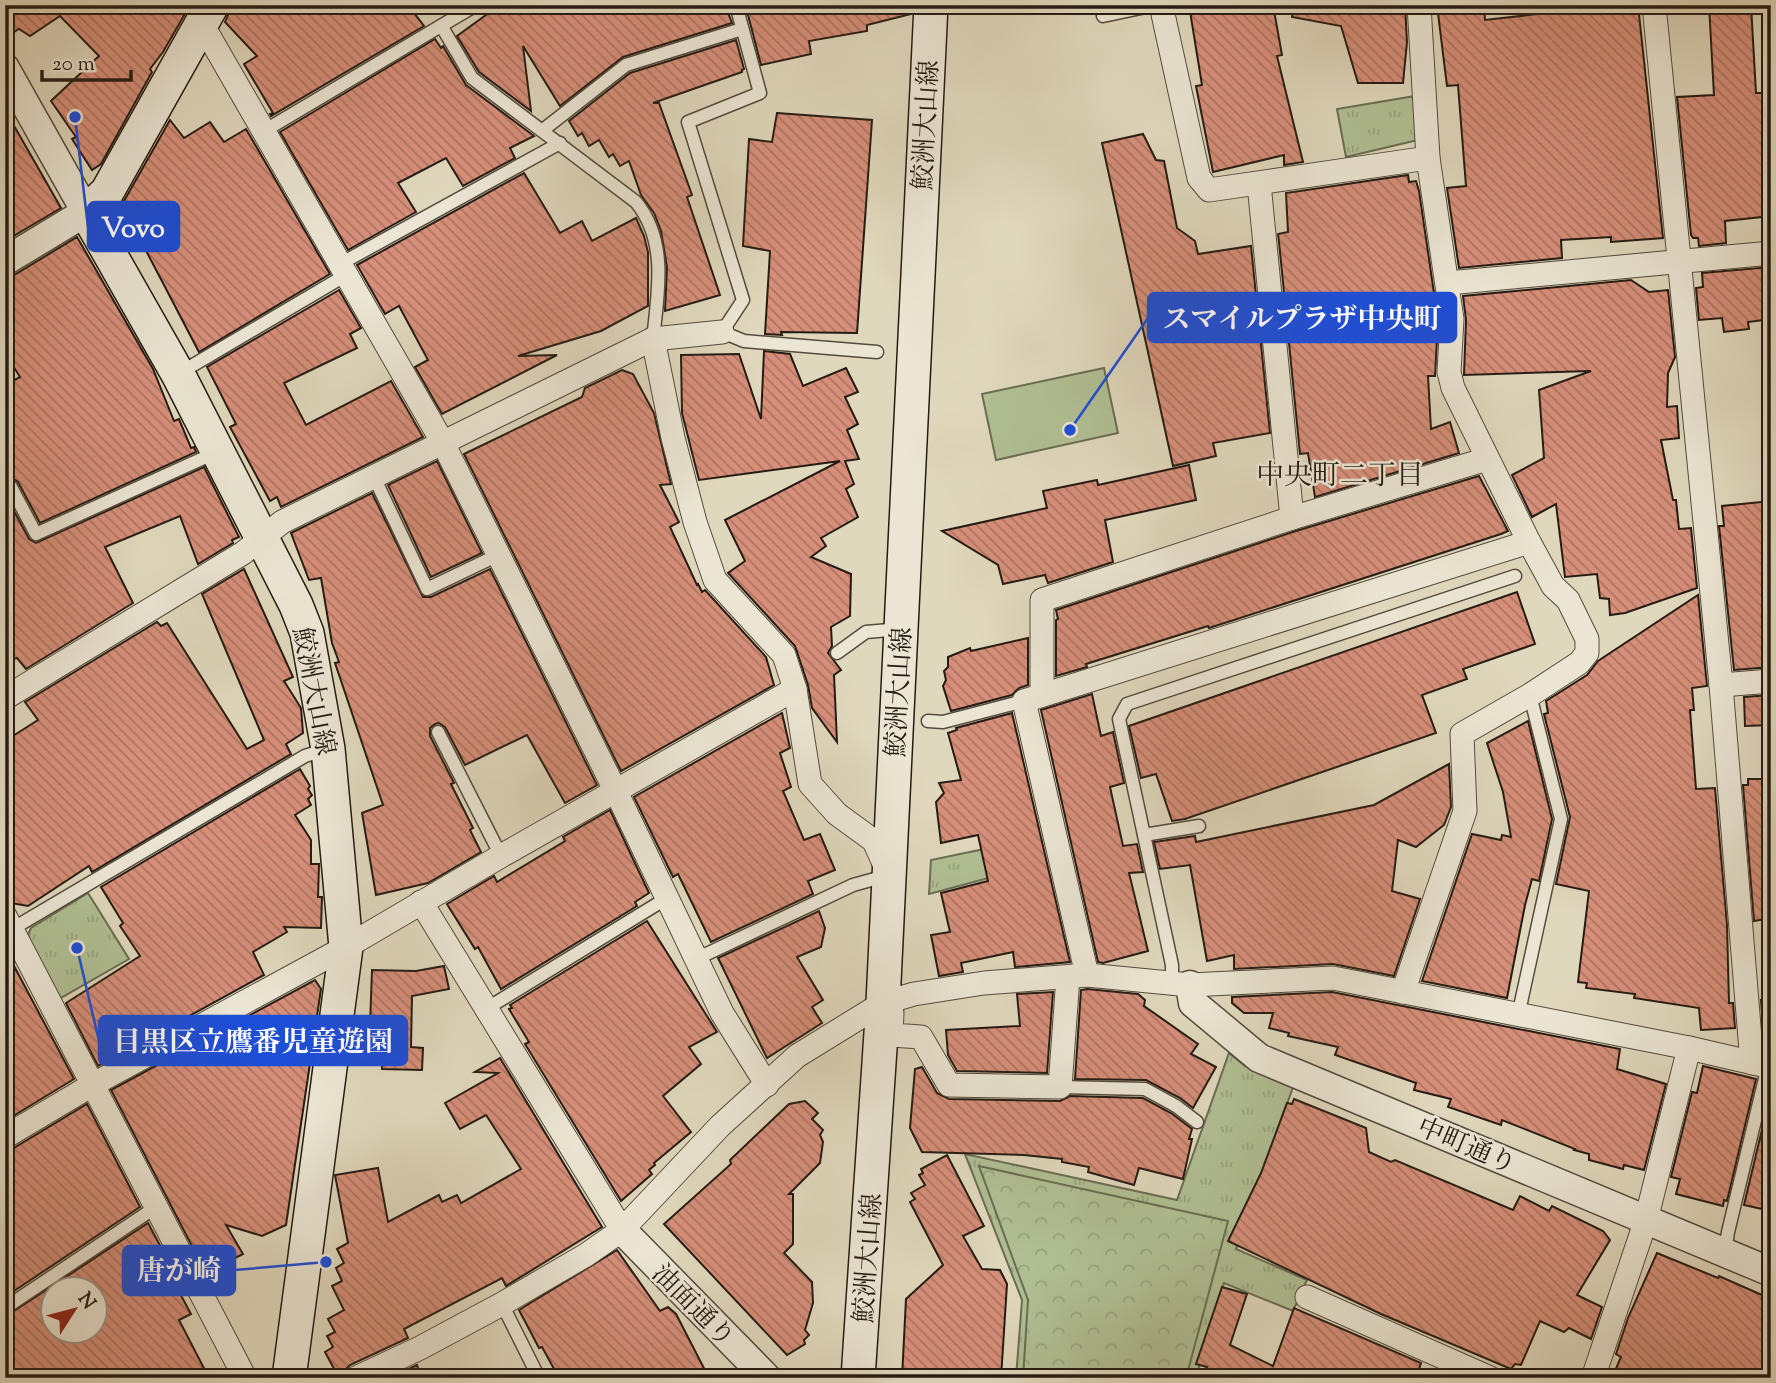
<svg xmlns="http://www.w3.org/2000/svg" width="1776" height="1383" viewBox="0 0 1776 1383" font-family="'Sorts Mill Goudy','Noto Serif JP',serif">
<defs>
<pattern id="grass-tufts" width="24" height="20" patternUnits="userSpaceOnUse" patternTransform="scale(1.75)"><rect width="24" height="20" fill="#b0bf93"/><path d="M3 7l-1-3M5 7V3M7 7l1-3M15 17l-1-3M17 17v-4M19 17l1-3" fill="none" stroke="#97a47e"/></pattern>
<pattern id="forest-crowns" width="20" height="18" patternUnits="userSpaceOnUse" patternTransform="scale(1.75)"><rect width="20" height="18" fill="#b0bf93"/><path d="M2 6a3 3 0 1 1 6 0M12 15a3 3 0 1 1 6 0" fill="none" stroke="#97a47e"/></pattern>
<pattern id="building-back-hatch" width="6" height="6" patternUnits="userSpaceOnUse" patternTransform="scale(1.75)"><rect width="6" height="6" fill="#d78f7a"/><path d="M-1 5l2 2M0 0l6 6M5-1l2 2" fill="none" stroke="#ae7463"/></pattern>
</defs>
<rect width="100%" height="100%" fill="#e0d8bd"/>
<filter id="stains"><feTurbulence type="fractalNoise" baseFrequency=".00286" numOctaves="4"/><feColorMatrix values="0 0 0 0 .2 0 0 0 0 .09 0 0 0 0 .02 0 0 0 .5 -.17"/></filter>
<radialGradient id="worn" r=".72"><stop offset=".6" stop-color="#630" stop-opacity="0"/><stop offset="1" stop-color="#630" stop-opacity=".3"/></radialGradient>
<g fill="url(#grass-tufts)" stroke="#6a6d53" stroke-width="2">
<path d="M1415,96L1418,140L1346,157L1337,109Z"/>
<path d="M989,848L996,876L929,894L931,860Z"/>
<path d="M88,893L129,959L59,999L27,937L31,928Z"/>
<path d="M1229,1053L1245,1066L1293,1087L1236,1249L1307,1280L1293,1311L1224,1283L1196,1378H1016L1022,1300L965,1154L1177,1200Z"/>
</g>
<path fill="url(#forest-crowns)" stroke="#6a6d53" stroke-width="2" d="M979,1166L1228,1221L1186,1378H1023L1028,1300Z"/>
<path fill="#b0bf93" stroke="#6a6d53" stroke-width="2" d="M1104,368L1118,433L996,460L982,394Z"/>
<g fill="url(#building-back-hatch)" stroke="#251b13" stroke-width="2" fill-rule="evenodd">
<path d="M5,5H177L186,12L163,52L150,69L152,72L101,164L92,170L72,139L76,137L51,101L99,56L60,16L30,36L19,29L14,32L5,21Z"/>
<path d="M232,5H408L424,26L271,116L270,114L273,113L244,64L257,56L225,22Z"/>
<path d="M488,5H725L732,23L623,57L560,106L523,46L531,111L479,72L457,36L490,12Z"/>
<path d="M753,5H911V14L867,25V31L809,41L811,54L761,65L746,7Z"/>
<path d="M1189,5H1273L1282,55L1277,56L1303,162L1284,165V155L1213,172L1196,86L1202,85Z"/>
<path d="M1294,5H1405L1407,42L1403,83H1358L1341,26L1292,17Z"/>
<path d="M1437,5H1484L1485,20L1618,5H1638L1663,238L1611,242V237L1561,240L1562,258L1459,268L1447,188L1466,186L1458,85L1447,86Z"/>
<path d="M1709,5H1751L1756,93H1771V216L1725,221L1726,243L1699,246L1698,238H1693L1691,235L1677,97L1714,95Z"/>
<path d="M435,39L441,48L443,46L466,85L534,136L510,148L515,158L463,186L446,158L398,183L416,212L348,250L280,132Z"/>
<path d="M736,40L744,69L742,70V72L653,103H659L692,195L687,197L720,295L665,311L667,267L661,231L654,213L641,195L629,161L620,166L613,154L609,157L599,140L589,146L582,133L578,136L569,121L630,73Z"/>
<path d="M5,110L61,208L5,241Z"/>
<path d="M777,113L872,120L857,333L781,332L782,335L765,334L770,251L743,246L749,139L772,142Z"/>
<path d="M170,120L184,138L210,122L224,142L246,129L330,274L199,352L142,243L129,248L111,217L124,201Z"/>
<path d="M1143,134L1156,160L1164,161L1177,228L1195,241L1198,254L1251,246L1270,433L1213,443L1216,456L1173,466L1102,143Z"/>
<path d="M524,173L560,233L582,221L592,241L636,218L644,236L648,252V306L601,331L518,356L557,355L442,414L415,367L428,360L399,306L385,314L357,265Z"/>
<path d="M1408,175L1409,182L1416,181L1419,191L1438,320L1435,376H1428L1431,429L1450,422L1459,453L1315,497L1308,453L1300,454L1279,242L1278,234L1288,232L1286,193Z"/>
<path d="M77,237L153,369L174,421L179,419L191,448L194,447L196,452L40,523L18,482L12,478L5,480V385L20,377L5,353V278L14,275Z"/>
<path d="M1771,267V319L1748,322L1749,329L1724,332L1722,318L1699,320L1696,288L1703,287L1702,273Z"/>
<path d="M1631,280L1649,292L1668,290L1675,357L1668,373L1667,407L1677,406L1679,438L1661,440L1673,500H1676L1679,529L1691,528L1697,588L1625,613L1610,615L1609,599L1600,598L1597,574L1565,577L1556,504L1532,517L1512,475L1544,458L1539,390L1591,371L1464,375L1466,320L1463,296Z"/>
<path d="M339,290L361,328L350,334L357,348L284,383L306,425L391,381L423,437L281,507L277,497L270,501L230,427L236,424L207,367Z"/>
<path d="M764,351L790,354L803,386L846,368L858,392L845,397L858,424L847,430L859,459L845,461L854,484L846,489L858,517L821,538L826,546L811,557L851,574L850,616L831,627L832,646L828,653L841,670L834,675L837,742L812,708L808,685L795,646L728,573L745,561L725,520L840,461L699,480L682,413L681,355L739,354L761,419Z"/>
<path d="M622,370L633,374L654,413L671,484L660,485L679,522L670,527L697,585L698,584L702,592L705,590L766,657L774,685L621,771L464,454L582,397L585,388Z"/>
<path d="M437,461L482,553L431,577L388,485Z"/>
<path d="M1189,465L1196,500L1105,520L1113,562L1048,583L1045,575L1003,584L998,565L942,531L1047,508L1043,491L1097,480L1098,485Z"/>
<path d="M204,467L239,537L232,540L233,543L198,564L180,516L105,547L133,603L26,669L17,658L5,661V499L7,498L29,539L36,543Z"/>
<path d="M1479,476L1508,531L1501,534L1209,628L1208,626L1086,664L1087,667L1056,676V620L1058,619L1056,610L1296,531Z"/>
<path d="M372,493L423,597H431L490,569L597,785L565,803L527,735L465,765L445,727L439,723L435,724L430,728V736L454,783L451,784L473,828L470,830L481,852L428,883L376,895L362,813L383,805L335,663L339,662L332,643L321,578L309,580L291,533Z"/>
<path d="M1771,501V667L1734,670L1719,526H1724L1722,506Z"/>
<path d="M244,569L293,677L284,681L301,708L303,733L286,744L291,754L92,872L89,866L28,906L5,902V741L38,720L25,702L157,622L161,626L167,623L247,749L264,740L202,594Z"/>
<path d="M1517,592L1535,644L1463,669L1467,679L1422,695L1436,733L1185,819L1172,821L1156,774L1141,778L1129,726Z"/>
<path d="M1698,595L1707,686L1692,688L1694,710H1690L1696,789L1715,788L1727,925L1729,1003H1733L1735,1028L1701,1030L1699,1008L1634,998L1635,994L1586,988L1587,983L1578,982L1589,891L1556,884L1570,817L1544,714L1548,713L1546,701L1587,675L1598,661Z"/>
<path d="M1028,638V685L1019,688L1012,695L951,711L943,686L946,680L944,671L948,667V657L970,648L971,651Z"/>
<path d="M1092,694L1101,736L1113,732L1124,783L1110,787L1123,846L1137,844L1143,872L1129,873L1148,951L1103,963L1098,962L1041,710Z"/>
<path d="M1771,695V725L1745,726L1744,697Z"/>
<path d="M782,713L790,748L780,753L791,787L783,791L804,840L820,834L835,870L808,881L813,894L711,942L678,874L673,877L634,797Z"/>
<path d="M1012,713L1070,962L1015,967L1013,952L961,963L963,972L939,976L931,935L950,932L941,893L988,881L978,835L941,843L936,802L944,793L939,783L961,780L948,733L957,730L956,728Z"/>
<path d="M1528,721L1552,819L1539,881L1532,879L1525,905L1507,998L1422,981L1472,834L1501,840L1502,835L1511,837L1503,792L1487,743Z"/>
<path d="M1449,764L1451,807L1444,825L1416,847L1398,840L1392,891L1420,899L1394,976L1333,964L1234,969V955L1207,961L1190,865L1160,869L1154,842L1195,836L1196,842L1374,805Z"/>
<path d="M300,769L310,786L308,789L312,795L308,799L311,805L295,815L311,840V864H319L318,897H322L321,928L284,927L287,932L253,952L264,975L98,1066L66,1003L140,956L120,926L123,923L101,887Z"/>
<path d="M1748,779H1771V918L1754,921L1743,785H1748Z"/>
<path d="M610,810L649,893L635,902L637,906L501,989L478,947L475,949L447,904L494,876L497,882L565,841L563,837Z"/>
<path d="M819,911L825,928L821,947L797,957L823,1000L812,1007L822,1023L767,1058L718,958Z"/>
<path d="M647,921L717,1032L689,1047L701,1064L663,1096L691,1132L654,1163L655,1165L649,1170L652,1174L621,1201L525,1044L529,1042L509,1009L512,1008L510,1005Z"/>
<path d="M5,949L74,1079L5,1121Z"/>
<path d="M444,966L449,989L412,996L411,1047L423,1048L422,1070L382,1069L383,1053H369L372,970L416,971Z"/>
<path d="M315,980L321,989L286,1225L262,1236L226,1225L243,1254L206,1273L111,1090Z"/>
<path d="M1087,989L1138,994L1145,1000L1144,1006L1198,1044L1191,1054L1216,1067L1193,1108L1180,1098L1146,1080L1075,1079L1081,990Z"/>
<path d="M1053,992L1047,1073L957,1071L948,1055L946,1030L1020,1026L1017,994Z"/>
<path d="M1332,992L1620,1049L1617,1069L1666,1084L1644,1170L1624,1165L1623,1169L1589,1160V1154L1574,1150L1575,1149L1502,1120L1501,1125L1448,1107L1451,1099L1414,1090L1416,1083L1335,1055L1338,1047L1288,1036L1289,1033L1269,1028L1273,1013H1244L1232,1003V997Z"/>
<path d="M1771,999V1027H1763L1761,1000Z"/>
<path d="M500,1058L602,1227L506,1286L502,1278L404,1329L408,1338L350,1365L344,1371L342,1378H339L325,1352L333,1347L327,1336L335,1332L328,1319L344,1310L332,1286L342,1281L336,1268L344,1263L337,1249L348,1243L335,1175L378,1168L388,1222L439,1195L442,1202L457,1195L461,1203L521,1169L486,1115L460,1129L445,1103L498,1073L475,1072Z"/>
<path d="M1703,1066L1756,1079L1727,1201L1724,1200L1723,1206L1676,1194L1680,1179L1671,1177L1692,1092L1697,1093Z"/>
<path d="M922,1067L937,1093L949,1099L1060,1101L1070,1096L1143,1098L1171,1113L1192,1129L1189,1139H1192L1183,1179L1139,1168L1134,1185L1088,1172L1089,1167L1062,1162V1159L1024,1155L922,1152L910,1128L915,1069Z"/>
<path d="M1771,1092V1211L1744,1205Z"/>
<path d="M1294,1099L1366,1128L1369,1152L1391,1162L1395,1160L1513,1210L1520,1196L1549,1211L1552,1206L1603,1231L1610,1240L1577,1295L1602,1307L1591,1339L1569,1328L1564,1332L1540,1321L1521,1365L1515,1364L1511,1369L1381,1314L1228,1241L1261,1173L1287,1103L1292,1104Z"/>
<path d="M805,1101L818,1113L812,1119L823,1130L820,1135L823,1142L820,1163L789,1194H793V1244L784,1253L812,1282L813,1303L805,1330L809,1335L804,1340L805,1344L787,1355L664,1224L731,1164L730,1160L789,1104Z"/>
<path d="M87,1104L140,1207L5,1297V1151L12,1149Z"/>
<path d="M947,1155L984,1226L963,1236L982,1269L1000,1270L1007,1284L1001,1378H902L906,1299L943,1265L910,1202L915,1199L911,1193L925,1185L919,1175L923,1173L921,1169Z"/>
<path d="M148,1223L181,1285L177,1288L191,1314L179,1320L209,1378H5V1317ZM52,1289H94V1331H52Z"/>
<path d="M617,1250L660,1311L668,1307L676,1314L709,1378H559L542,1347L539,1348L519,1310Z"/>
<path d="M1657,1253L1718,1278L1719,1276L1771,1299V1378H1612L1621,1357L1616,1354L1628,1318Z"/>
<path d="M1222,1287L1247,1294L1230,1345L1273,1366L1294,1308L1421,1363L1416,1378H1202L1207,1367L1196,1364Z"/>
<path d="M417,1365L421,1378H390Z"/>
</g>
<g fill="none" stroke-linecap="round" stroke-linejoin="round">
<defs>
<g id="service">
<path d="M736,5L760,93L688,122L743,300L722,332L744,341L877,352"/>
<path d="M1103,16L1155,5"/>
<path d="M442,27L472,78L636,202C668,241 658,293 653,339"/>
<path d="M543,130L626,65L742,29"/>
<path d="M264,131L476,5"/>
<path d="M340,264L560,143"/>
<path d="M178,374L346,275"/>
<path d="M374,477L427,589L498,555"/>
<path d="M5,490L11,487L36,534L217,452"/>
<path d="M837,653L866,632L901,629"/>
<path d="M928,721L943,722L1024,701"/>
<path d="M438,732L501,856"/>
<path d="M1144,835L1199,826"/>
<path d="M12,929L305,756L327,749"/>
<path d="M696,959L853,885L889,875"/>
<path d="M1172,983V965L1119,719L1127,704L1515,576"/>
<path d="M486,1009L667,898"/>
<path d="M1518,1016L1561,819L1530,695"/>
<path d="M1060,1087L1145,1089L1176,1106L1197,1122"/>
<path d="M1725,1252L1728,1232L1768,1066"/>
<path d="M502,1304L539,1378"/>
<path d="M5,1308L156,1207"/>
</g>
<g id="minor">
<path d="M1161,5L1199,178L1209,190L1428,158"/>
<path d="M1654,5L1721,685L1752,1063"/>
<path d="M202,24L443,443L624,808L722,1013L767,1085"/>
<path d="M1259,184L1292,518"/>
<path d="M1448,283L1771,253"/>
<path d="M653,339L673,438L695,522L715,580L784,655L795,689L810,784L837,814L874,841L886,868"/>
<path d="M1721,685L1771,681"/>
<path d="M1042,695V600L1292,518L1487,459"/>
<path d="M5,698L243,553L282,522L653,339L722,332"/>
<path d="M421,902L622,1230"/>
<path d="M5,916L245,1378"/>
<path d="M1087,975L1024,701L1529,542"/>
<path d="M1403,992L1465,811L1462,734L1530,695L1579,663L1587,653V639L1568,600L1553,586L1529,542L1453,388L1449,372L1452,319L1428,158L1419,5"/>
<path d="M892,1013L891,1035L921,1037L949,1085L1060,1087L1068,977"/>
<path d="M5,1137L92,1085L346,947L501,856L795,689"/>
<path d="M1307,1297L1490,1378"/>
<path d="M356,1378L420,1348L502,1304L586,1255L622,1230L720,1126L797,1056L883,1003L914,994L984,983L1087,975L1190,985L1333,978L1689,1048L1771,1067"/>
<path d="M1593,1378L1646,1220L1689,1048"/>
</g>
<g id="tertiary">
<path d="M5,68L86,212L5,261"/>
<path d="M1190,985L1193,1003L1259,1058L1771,1272"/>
<path d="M622,1230L767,1378"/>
</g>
<g id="secondary">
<path d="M212,5L107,192L86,212L178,374L296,605L307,633L328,749L346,947L289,1378"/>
<path d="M858,1378L883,1003L931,5"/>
</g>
</defs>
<use href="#service" stroke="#544a3e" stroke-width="15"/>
<use href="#minor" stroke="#544a3e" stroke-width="25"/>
<use href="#tertiary" stroke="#544a3e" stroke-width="31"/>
<use href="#secondary" stroke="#251b13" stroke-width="36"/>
<use href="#service" stroke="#ebe6d4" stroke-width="12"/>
<use href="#minor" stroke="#ebe6d4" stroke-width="23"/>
<use href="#tertiary" stroke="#ebe6d4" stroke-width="28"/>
<use href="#secondary" stroke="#ebe6d4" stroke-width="33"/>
</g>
<g text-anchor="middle" stroke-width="5" stroke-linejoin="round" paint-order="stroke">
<g font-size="26" fill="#251b13" stroke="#ebe6d4">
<text transform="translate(925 125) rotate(-87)" y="9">鮫洲大山線</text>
<text transform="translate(315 691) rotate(79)" y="9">鮫洲大山線</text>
<text transform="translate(898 692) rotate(-87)" y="9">鮫洲大山線</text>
<text transform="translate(1467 1145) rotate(23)" y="9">中町通り</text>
<text transform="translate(867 1258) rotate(-86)" y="9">鮫洲大山線</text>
<text transform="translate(694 1305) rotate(45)" y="9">油面通り</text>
</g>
<g font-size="28" fill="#251b13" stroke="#ebe6d4">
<text x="1340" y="484">中央町二丁目</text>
</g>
</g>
<path fill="none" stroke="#1d4ed8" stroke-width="2.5" d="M75 117L88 227M1070 430L1148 318M77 948L99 1041M326 1262L235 1270"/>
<g fill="#1d4ed8" stroke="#ebe6d4" stroke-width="2.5">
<circle cx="75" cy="117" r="7"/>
<circle cx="1070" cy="430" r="7"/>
<circle cx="77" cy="948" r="7"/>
<circle cx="326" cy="1262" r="7"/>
</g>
<g fill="#1d4ed8" stroke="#1d4ed8" stroke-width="2.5">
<rect x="88" y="202" width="91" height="49" rx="7"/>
<rect x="1148" y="293" width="308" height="49" rx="7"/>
<rect x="99" y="1016" width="308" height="49" rx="7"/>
<rect x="123" y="1246" width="112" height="49" rx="7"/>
</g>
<g font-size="28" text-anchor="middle" font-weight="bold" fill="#fff">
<text x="133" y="237">Vovo</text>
<text x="1302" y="328">スマイルプラザ中央町</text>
<text x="253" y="1051">目黒区立鷹番児童遊園</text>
<text x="179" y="1280">唐が崎</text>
</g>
<rect width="1776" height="1383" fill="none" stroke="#e0d8bd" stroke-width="28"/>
<rect x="7" y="7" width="1762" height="1369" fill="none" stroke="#251b13" stroke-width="3.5"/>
<rect x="14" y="14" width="1748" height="1355" fill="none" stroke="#251b13" stroke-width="2"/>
<g transform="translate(74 1310) rotate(54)"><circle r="33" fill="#ebe6d4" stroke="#9c9587" stroke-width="2"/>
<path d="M0-5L12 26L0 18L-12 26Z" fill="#8f2418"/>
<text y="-10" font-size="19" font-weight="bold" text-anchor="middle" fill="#251b13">N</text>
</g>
<path d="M42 70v10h89v-10" fill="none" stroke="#251b13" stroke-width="3.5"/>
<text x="52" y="70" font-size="21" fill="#251b13" stroke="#ebe6d4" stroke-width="5" paint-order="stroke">20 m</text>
<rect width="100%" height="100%" filter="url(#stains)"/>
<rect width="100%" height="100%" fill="url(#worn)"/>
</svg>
